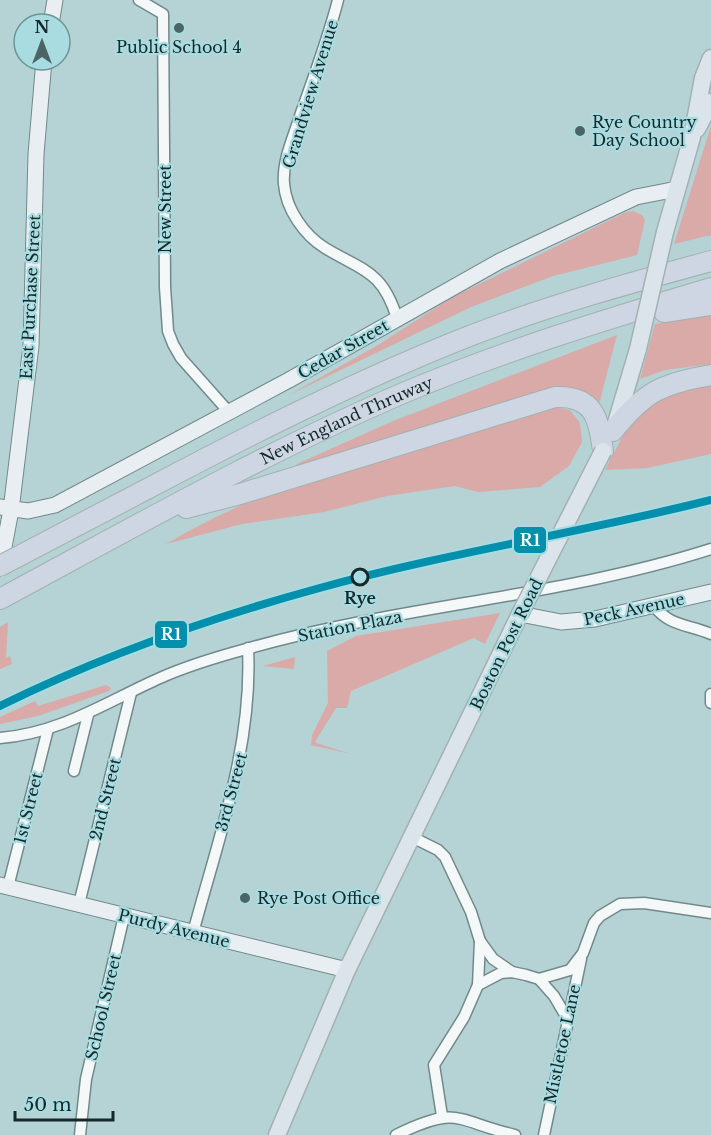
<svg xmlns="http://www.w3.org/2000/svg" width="711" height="1135" viewBox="0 0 711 1135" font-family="'Libre Baskerville',serif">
<rect width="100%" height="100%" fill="#b5d2d4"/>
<g fill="#d9aaa7">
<path d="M711,126V235L674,244Z"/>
<path d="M633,211L642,215L645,220L637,255L553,276L471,307L289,395L378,345L451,298L624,213Z"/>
<path d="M711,315V364L665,370L640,379L655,324Z"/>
<path d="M617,335L599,404L595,406L553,388L298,467L297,464L393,421Z"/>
<path d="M711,382V454L647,468L605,470L639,405L651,396Z"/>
<path d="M553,407L570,410L580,423L582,442L569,466L540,487L478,492L455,486L387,496L324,512L242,524L166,544C283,474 423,445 553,407Z"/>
<path d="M500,613L485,644L474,638L351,691L347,708H336L316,740V743L351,754L311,745L312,735L328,703L327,651L356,636Z"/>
<path d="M8,622L6,658L10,656L12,664L0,669V627Z"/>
<path d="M295,657L294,669L263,666Z"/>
<path d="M106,685L111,688L109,691L38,716L0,724V717L35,701L38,706Z"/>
</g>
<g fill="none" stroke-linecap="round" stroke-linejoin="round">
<defs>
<g id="street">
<path d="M139,0L163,14L165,287L168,331L173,344L181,358L228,411"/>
<path d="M338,0C328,39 314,76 301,113C294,136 282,160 284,184C286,209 304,235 325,248C363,271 382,270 397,318"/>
<path d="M653,605C670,627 688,624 711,634"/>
<path d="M711,694V703"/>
<path d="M0,738C61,733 106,702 160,678C189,665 220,656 250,648C401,605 561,597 711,549"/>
<path d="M74,771L88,715"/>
<path d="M412,837L438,850L445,857L471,912L480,941L493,959L512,972L526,975L539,979L570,970L583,953L594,923L600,916L620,904L644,903L711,913"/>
<path d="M8,887L48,729"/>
<path d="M79,904L131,693"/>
<path d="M193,933C218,839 253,746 248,648"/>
<path d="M539,979L554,996L567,1018"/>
<path d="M478,985L501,973L512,972"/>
<path d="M442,1116L434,1065L464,1017L478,985L480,941"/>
<path d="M80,1135L86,1079L124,916"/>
<path d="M396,1135C459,1104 455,1121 515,1135"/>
<path d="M544,1135L581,959"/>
</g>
<g id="secondary">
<path d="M51,24L55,0"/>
<path d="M0,507L28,511L55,505L289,380L500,261L636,197L677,189"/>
<path d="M0,568L11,510L31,346L36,154L44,60"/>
<path d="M520,614L561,622L595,619L711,592"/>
<path d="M0,885L347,970"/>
</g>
<g id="primary">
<path d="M697,129L711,102"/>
<path d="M665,232L692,137L703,78L711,58"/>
<path d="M616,423L638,349"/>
<path d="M277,1135L347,970L520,614"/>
</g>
<g id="highway">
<path d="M664,312L711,305"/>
<path d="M613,431C644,392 662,383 711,375"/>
<path d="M147,489C253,433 360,379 472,335C550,305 630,283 711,261"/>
<path d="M186,508L240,494L555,397C594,395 599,419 603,451"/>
<path id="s1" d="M0,599C132,528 264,453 401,394C502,351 607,319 711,288"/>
</g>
</defs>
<use href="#street" stroke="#72898a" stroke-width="13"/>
<use href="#secondary" stroke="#72898a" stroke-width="17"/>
<use href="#primary" stroke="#a2b1b2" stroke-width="19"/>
<use href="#highway" stroke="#a2b1b2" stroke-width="22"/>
<use href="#street" stroke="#f4f8f9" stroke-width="10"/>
<use href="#secondary" stroke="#e8eef2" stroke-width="15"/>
<use href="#primary" stroke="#dce4eb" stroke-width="16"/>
<use href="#highway" stroke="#cdd6e2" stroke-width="20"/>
<defs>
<g id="primary-bridge">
<path d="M638,349L665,232"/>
<path d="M520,614L603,451"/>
</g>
<path id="highway-bridge" d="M0,566L147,489"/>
</defs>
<use href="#primary-bridge" stroke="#a2b1b2" stroke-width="19" stroke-linecap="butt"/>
<use href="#highway-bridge" stroke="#a2b1b2" stroke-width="22" stroke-linecap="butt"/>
<use href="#primary-bridge" stroke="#dce4eb" stroke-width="16"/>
<use href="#highway-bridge" stroke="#cdd6e2" stroke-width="20"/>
<defs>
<path id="rail-1" d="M0,706C101,656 207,619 316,589C446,553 580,533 711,500"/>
</defs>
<use href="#rail-1" stroke="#a8dce1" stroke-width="12"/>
<use href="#rail-1" stroke="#048fad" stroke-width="8"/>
</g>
<g fill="#4d6466" stroke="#a8dce1" stroke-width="2">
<circle cx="179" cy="28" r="6"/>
<circle cx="580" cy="131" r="6"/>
<circle cx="245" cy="898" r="6"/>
</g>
<circle fill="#a8dce1" stroke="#15292b" stroke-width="3" cx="360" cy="577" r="8"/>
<g text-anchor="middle" stroke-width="4.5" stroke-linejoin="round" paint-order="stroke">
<g font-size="16" fill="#15292b" stroke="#a8dce1" text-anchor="start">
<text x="179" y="53" text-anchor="middle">Public School 4</text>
<text x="592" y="128">Rye Country<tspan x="592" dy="18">Day School</tspan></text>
<text x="257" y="904">Rye Post Office</text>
</g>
<g font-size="16" fill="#15292b" stroke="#a8dce1">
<text transform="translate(310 94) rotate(-73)" y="6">Grandview Avenue</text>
<text transform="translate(165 209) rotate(-90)" y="6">New Street</text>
<text transform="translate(30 297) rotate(-87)" y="6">East Purchase Street</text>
<text transform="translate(343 349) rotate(-30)" y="6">Cedar Street</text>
<text dy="6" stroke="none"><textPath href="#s1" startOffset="390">New England Thruway</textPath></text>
<text transform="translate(634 609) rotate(-12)" y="6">Peck Avenue</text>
<text transform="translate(350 626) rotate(-11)" y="6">Station Plaza</text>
<text transform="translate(506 644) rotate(-64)" y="6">Boston Post Road</text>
<text transform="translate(231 792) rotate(-75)" y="6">3rd Street</text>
<text transform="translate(105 799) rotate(-76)" y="6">2nd Street</text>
<text transform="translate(28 808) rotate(-76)" y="6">1st Street</text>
<text transform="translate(174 928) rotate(14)" y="6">Purdy Avenue</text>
<text transform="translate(103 1007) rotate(-77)" y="6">School Street</text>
<text transform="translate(562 1044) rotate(-78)" y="6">Mistletoe Lane</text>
</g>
<g font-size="16" font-weight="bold" fill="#15292b" stroke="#a8dce1">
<text x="360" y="604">Rye</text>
</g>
</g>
<g stroke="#a8dce1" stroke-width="2">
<rect x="513" y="526" width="34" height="28" rx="6" fill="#048fad"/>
<rect x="154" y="620" width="34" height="29" rx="6" fill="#048fad"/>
</g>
<g font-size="16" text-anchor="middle" font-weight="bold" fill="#fff">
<text x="530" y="546">R1</text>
<text x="171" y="640">R1</text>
</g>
<g transform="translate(42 42)"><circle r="28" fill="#a8dce1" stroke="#6d9498" stroke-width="1.5"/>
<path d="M0-4.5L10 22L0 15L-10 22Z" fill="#4d6466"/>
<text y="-9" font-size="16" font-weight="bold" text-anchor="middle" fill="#15292b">N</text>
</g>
<path d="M15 1111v9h98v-9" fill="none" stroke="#15292b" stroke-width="3"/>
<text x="24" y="1111" font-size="18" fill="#15292b" stroke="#a8dce1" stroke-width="4.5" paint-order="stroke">50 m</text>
</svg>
